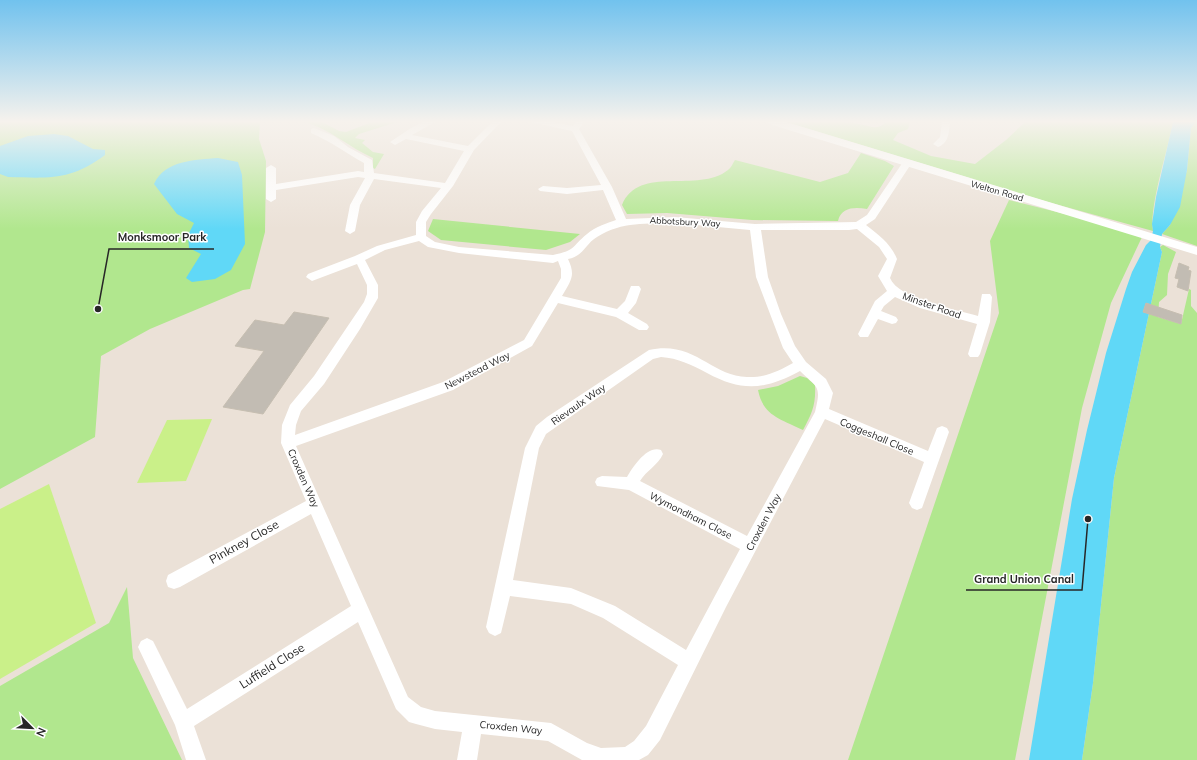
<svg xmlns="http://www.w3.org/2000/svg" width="1197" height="760" viewBox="0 0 1197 760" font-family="Mulish,sans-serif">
<rect width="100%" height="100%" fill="#ebe1d7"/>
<g fill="#b1e78e">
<path d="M0,122H260L259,139L266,161L265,232L250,289L243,290L150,329L101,356L95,437L0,489Z"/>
<path d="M305,122H322L339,131L346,132L372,122H397L359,134L355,138L365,140L362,143L373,152L384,154L375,169L373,168V158C350,148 330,129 305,122Z"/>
<path d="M786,122C815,122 845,119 872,127C877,128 883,126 886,122H910L908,129L898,133L893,140L931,156L975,164L1006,140L1025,122H1173C1168,150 1149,206 1153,231L1048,202Z"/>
<path d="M1197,122V246L1162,234L1170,225L1187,170L1191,127Z"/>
<path d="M861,153L885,161L894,166L867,209C855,207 841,207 838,221L752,220L667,213L627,214L622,205C639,164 698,194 728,170C731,168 733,163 735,160L820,182L848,173Z"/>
<path d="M1009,200L1073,216L1142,237L1111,303L1082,408L1015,760H848L999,313L990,241Z"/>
<path d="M433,219L580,234L570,242L546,250L441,240L428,231Z"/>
<path d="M1163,245L1176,252L1168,274L1167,295L1159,302L1158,317L1181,324L1189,289L1191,290V306L1197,313V760H1082L1093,683L1114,478L1162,252L1160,247Z"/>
<path d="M800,376L807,378L815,385C816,405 812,413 803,430C781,419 763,416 758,390L778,386Z"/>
<path d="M127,587L133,658L182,760H0V686L109,623Z"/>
</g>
<g fill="#caf089">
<path d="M212,419L186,481L137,483L167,420Z"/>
<path d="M49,484L96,623L0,679V509Z"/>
</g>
<g fill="#60d8f7">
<path d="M1173,122H1196L1191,128L1187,170L1180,207L1170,225L1162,234L1160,247L1162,252L1114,478L1093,683L1082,760H1029L1072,499L1087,430L1106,353L1126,289L1132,272L1146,245L1151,240L1153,231L1152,224L1156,197Z"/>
<path d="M54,134L68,136L93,149L105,150V155C70,181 49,178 8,177L0,174V146L28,136Z"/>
<path d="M218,158L238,162L242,175L245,244L231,270L215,279L192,282L186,278L201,254L189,248L188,235L194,223L177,214L154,184C165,160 195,160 218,158Z"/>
</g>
<g fill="#c2bcb3" stroke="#c6beb1">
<path d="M1179,263L1189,267L1188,270L1191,271L1188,291L1177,287L1179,279L1175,278Z"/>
<path d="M1146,303L1182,315L1181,324L1143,312Z"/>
<path d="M294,312L329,318L263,414L223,407L264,351L235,346L255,320L284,325Z"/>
</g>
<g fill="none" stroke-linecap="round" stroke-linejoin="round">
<g fill="#fff" fill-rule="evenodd">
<path d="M423,122H435L412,135L468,146L492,122H501L474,150L453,186L431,214L426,222V236L435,242L459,247L553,255C577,250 571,247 587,234C595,227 607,223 616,220L603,190L567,194L540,191L538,189L543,186L567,188L601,185L572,131L530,122H552L573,126L575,122H584L579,129L612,187L626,219L675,217L755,224L856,222L867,215L903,162H909L911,164L875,219L866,225C879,235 891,244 897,259L890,278C898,299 958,310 978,316L982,294H990L992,297L990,322L980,354L978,357H970L968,354L977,324L920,308L895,297L884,306L881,311L896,317L898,320L896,323L892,324L878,319L868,337H860L858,334L875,301L887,291L878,276L887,259L879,247L857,229L849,230H761L768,277L781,314L795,346L806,362L826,379L833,393L829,409L928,451L937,428L942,426L947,428L949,432L922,508L917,510L912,508L909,503L924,462L825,419L726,607L660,740L648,755L639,760H582L548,741L481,734L477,760H457L462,732L435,729L416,724L409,722L396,709L358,622L194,726L206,760H186L175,725L138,647L141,641L147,638L153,641L187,709L351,606L311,514L180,587L174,589L168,587L166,581L168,575L306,501L281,443L282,425L290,405L314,376L364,302L367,294V285L357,264L312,281L306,277L308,274L355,256L377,246L416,235V222L422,211L441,188L374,179L360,205L355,231L350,234L345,231L350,205L365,178L358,177L276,190V199L271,202L266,199V168L271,165L276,168V184L358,171L364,172V163C346,153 330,141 311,133V129L314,128L334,136L348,147L372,160L374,173L445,183L464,151L406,139L395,145L390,142L411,128ZM675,223L750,230L756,277L783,348L793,363C779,371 764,378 747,377C711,376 694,340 649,350L547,417L536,426L525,448L486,627L489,633L495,636L501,633L510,596L571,604L603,618L678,665L646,726L634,741L625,747L601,748L587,743L551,723L435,711L421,707L408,697L296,446L453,390L532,346L558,303L616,317L639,330H647L649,327L647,324L628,313L636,303L641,289L639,286H631L625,301L617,309L562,296C571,280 576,276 568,259C584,256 585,244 597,237C623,221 646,224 675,223ZM419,241L428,247L459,253L553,263L558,261L561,269V278L524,340L443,382L295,435L296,425L301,411L324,384L360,329L378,298V285L365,260L385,250ZM661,357C678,358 692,365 707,373C742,392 765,390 800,371C819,389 821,386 815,412L747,536L640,481C646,471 658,465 663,454L661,450C647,445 633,467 627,477L602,476L597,478L595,482L597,486L629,490L740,549L686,650L615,606L571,588L513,580L539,448L546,434L653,359Z"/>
<path d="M942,122H950C949,132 949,143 938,147L933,144L940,137Z"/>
</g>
<path fill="#fff" fill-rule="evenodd" d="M768,122H786L1197,247V255L769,124Z"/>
</g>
<linearGradient id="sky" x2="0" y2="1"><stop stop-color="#71c2ee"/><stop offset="0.53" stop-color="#f6f2ed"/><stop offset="1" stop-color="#f6f2ed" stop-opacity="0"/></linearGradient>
<rect width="1197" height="229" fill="url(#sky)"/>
<g text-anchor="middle" stroke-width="3" stroke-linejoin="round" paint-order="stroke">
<g font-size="9" fill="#272727" stroke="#fff">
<text transform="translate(997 191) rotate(16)" y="3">Welton Road</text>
<text transform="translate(685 222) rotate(3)" y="3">Abbotsbury Way</text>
</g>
<g font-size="10" fill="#272727" stroke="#fff">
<text transform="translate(932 305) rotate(19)" y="4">Minster Road</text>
<text transform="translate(477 370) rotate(-27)" y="4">Newstead Way</text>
<text transform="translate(578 404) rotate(-35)" y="4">Rievaulx Way</text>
<text transform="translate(877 436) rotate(23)" y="4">Coggeshall Close</text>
<text transform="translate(304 478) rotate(66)" y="4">Croxden Way</text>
<text transform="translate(691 515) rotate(27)" y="4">Wymondham Close</text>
<text transform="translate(763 522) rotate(-62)" y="4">Croxden Way</text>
<text transform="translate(511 727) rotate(6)" y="4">Croxden Way</text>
</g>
<g font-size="12" fill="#272727" stroke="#fff">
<text transform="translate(244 542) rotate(-29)" y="4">Pinkney Close</text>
<text transform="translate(272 666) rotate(-32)" y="4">Luffield Close</text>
</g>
</g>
<path fill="none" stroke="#272727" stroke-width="1.5" d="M98 309L109 249H214M1088 519L1082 590H966"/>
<g fill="#272727" stroke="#fff" stroke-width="1.5">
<circle cx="98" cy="309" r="4"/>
<circle cx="1088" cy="519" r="4"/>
</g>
<g font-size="11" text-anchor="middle" font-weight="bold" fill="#272727" stroke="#fff" stroke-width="3" stroke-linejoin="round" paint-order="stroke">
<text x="162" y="241">Monksmoor Park</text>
<text x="1024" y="583">Grand Union Canal</text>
</g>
<g transform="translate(32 728) rotate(114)" stroke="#ffffff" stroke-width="3" paint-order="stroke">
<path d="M0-3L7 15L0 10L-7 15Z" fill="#272727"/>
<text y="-6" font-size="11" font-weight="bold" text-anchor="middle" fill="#272727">N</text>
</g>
</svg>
